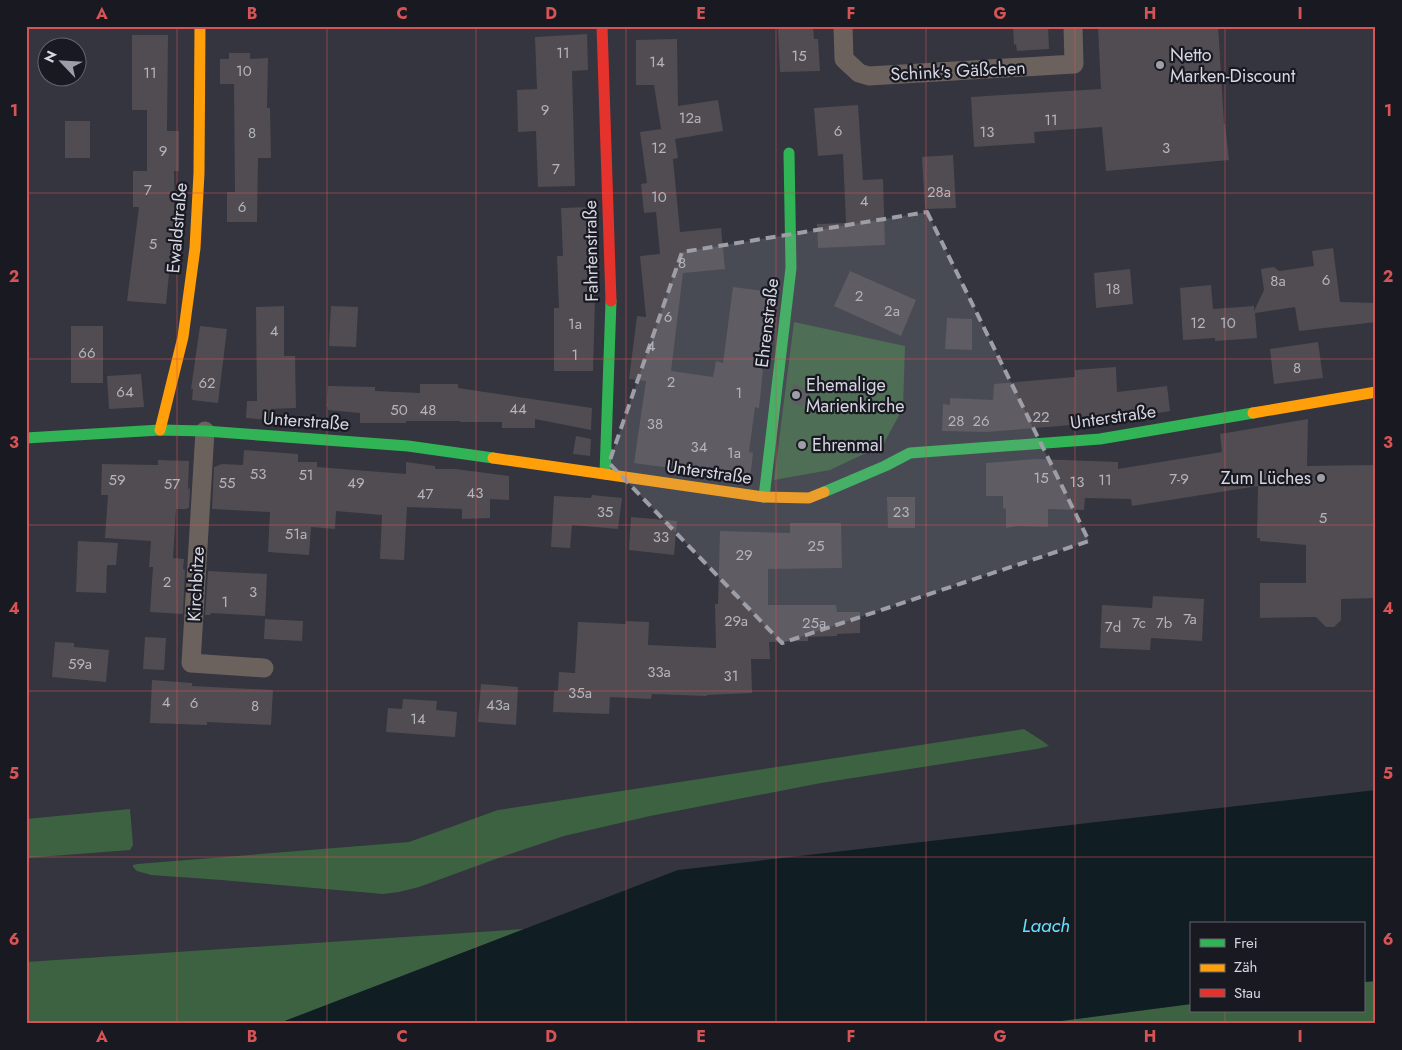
<svg xmlns="http://www.w3.org/2000/svg" width="1402" height="1050" viewBox="0 0 1402 1050" font-family="Jost,sans-serif">
<rect width="100%" height="100%" fill="#34353f"/>
<g fill="#3c6241">
<path d="M794,322L905,346L903,408L883,445L830,470L774,480Z"/>
<path d="M1024,729L1044,742L1049,746L1037,749L821,783L650,816L564,836L504,856L419,887L399,892L383,894L221,880L151,875L137,871L133,867V865L137,864L409,842L498,810Z"/>
<path d="M130,809L133,845L130,850L26,858V819Z"/>
<path d="M524,929L277,1024H26V962Z"/>
<path d="M1376,981V1024H1038L1191,1004V1011H1363V982Z"/>
</g>
<path fill="#101e23" d="M1376,790V981L1363,982V924H1191V1004L1038,1024H277L678,870Z"/>
<g fill="#504c52">
<path d="M782,26H813L814,39H818L820,71L780,72L778,28H782Z"/>
<path d="M1013,26H1048L1049,49L1017,51L1016,44L1014,45Z"/>
<path d="M1098,26H1218L1224,124H1225L1229,160L1106,171L1102,127L1034,132L1035,143L974,147L971,97L1101,89Z"/>
<path d="M587,34L588,70L572,71L575,186L538,187L536,131L518,132L517,90L537,89L535,37Z"/>
<path d="M132,35H168L167,131H179V171H174L175,215L166,304L127,301L139,207H133V171H147V110H132Z"/>
<path d="M677,39L678,106L718,100L723,131L675,139L678,158L673,159L680,232L721,228L725,269L683,273L671,371L713,377L716,361L723,363L733,287L772,292L762,370H763L759,408L755,407L749,452L753,453L750,479L634,463L646,381L629,379L637,316L646,317L640,256L660,254L656,212L644,213L641,184L647,183L640,132L661,129L654,85H636V40Z"/>
<path d="M229,53H250V59L268,58L267,108H270L271,158H258L257,222H227V192H235L234,84H220V59H229Z"/>
<path d="M858,105L863,180L883,179L885,245L818,248L817,224L846,223L843,154L818,156L814,108Z"/>
<rect x="65" y="121" width="25" height="37"/>
<path d="M953,155L956,208L925,209L922,157Z"/>
<path d="M592,207L595,299L593,371H554V308H559L557,256H563L561,208Z"/>
<path d="M1333,248L1340,302L1376,303V322L1299,331L1295,307L1255,313L1257,338L1215,341V338L1183,340L1180,288L1211,285L1213,309L1254,306V311L1264,290L1261,269L1274,267L1279,271L1314,266L1312,251Z"/>
<path d="M1130,269L1133,304L1096,308L1094,273Z"/>
<path d="M850,271L916,300L901,336L834,306Z"/>
<path d="M284,306V356H295L296,408L271,409L270,420L246,418L247,401H257L256,307Z"/>
<path d="M331,306L358,307L356,347L329,346Z"/>
<path d="M947,318L972,319V350L945,349Z"/>
<rect x="71" y="326" width="32" height="57"/>
<path d="M200,326L227,329L218,403L192,400L193,389H191Z"/>
<path d="M1318,342L1323,378L1274,384L1270,349Z"/>
<path d="M1116,367L1117,392L1167,386L1170,411L1098,423L986,432L942,431L943,404L950,405V398L993,400L994,384L1075,377V370Z"/>
<path d="M141,374L144,407L109,409L107,376Z"/>
<path d="M420,384H458V388L592,408L591,430L535,419V428H502V422H460V421H406V423H360V413L328,410V407H327L328,386L375,387V391L420,393Z"/>
<path d="M793,384L808,391L802,407L791,402Z"/>
<path d="M1308,419L1307,466L1376,465V598L1341,599V620L1334,627H1326L1316,617L1260,618V583H1306V545L1260,541V538H1257L1258,486L1132,506L1131,499L1085,498L1084,510L1048,509V527L1017,526L1006,528V509L1003,508V496H986V463L1036,459L1118,462V469L1222,452L1220,434Z"/>
<path d="M576,436L591,439L590,456L573,454Z"/>
<path d="M244,450L298,454V462H317V467L406,474V462L435,466V469H455L509,476V500L490,499V518L462,519V509L407,507L404,560L380,559L382,515L336,511L335,529L311,527L309,555L268,552L270,512L212,509L214,467L222,464L243,465Z"/>
<path d="M158,460L189,461L188,490L190,487L189,508H187V509H176L173,558L184,559L183,569L185,570L183,614L150,612L153,567H149L151,541L105,538L108,495H101L102,464L158,465Z"/>
<path d="M592,495L622,498L618,529L572,525L570,548L551,547L554,496L591,498Z"/>
<path d="M887,497H915V528H888Z"/>
<path d="M631,517L677,521L674,555L629,550Z"/>
<path d="M790,523H841L842,568L768,569V605H836L837,612H860V633L837,634V636L808,637V641L769,642L770,659H751L752,693L707,695V696L652,694L651,699L610,697L609,714L553,712L554,691H558L559,672L575,673L578,622L626,624V621L649,622L648,645L716,648L715,604H718L720,531L790,533Z"/>
<path d="M78,541L118,543L116,565H107L106,593L76,592Z"/>
<path d="M208,571L267,574L265,616L211,613L210,615H205Z"/>
<path d="M1153,596L1204,599L1202,641L1151,638L1150,650L1100,648L1102,605L1152,608Z"/>
<path d="M265,619L303,621L302,641L264,639Z"/>
<path d="M145,637L166,638L164,670L143,669Z"/>
<path d="M55,642L74,643V647L109,650L106,682L52,677Z"/>
<path d="M152,680L192,683V686L273,690L271,725L207,722V725L150,723Z"/>
<path d="M481,684L518,687L516,725L478,722Z"/>
<path d="M403,699L437,701L436,710L457,712L455,737L386,732L388,708L402,709Z"/>
</g>
<g fill="none" stroke-linecap="round" stroke-linejoin="round">
<g stroke="#6b625e" stroke-width="19">
<path d="M843,26L844,59L859,73L869,76L1074,64L1073,26"/>
<path d="M205,431L191,663L264,668"/>
</g>
<g stroke="#30b455" stroke-width="11">
<path d="M26,438L160,430L205,431L408,446L493,458"/>
<path d="M605,474L611,301"/>
<path d="M824,492L885,466L910,453L1100,439L1253,413"/>
<path d="M764,497L791,268L789,153"/>
</g>
<g stroke="#ff9f0a" stroke-width="11">
<path d="M1253,413L1376,392"/>
<path d="M160,430L183,337L195,248L199,173L200,26"/>
<path d="M493,458L764,497L809,498L824,492"/>
</g>
<path stroke="#e5322d" stroke-width="11" d="M602,26L611,301"/>
</g>
<path fill="#9d9ea8" fill-opacity="0.2" stroke="#9d9ea8" stroke-width="4" stroke-dasharray="10 6" stroke-linejoin="round" d="M927,212L1089,541L782,643L609,463L682,252Z"/>
<path fill="none" stroke="#d65456" stroke-width="1" stroke-opacity="0.55" d="M177,26V1024M327,26V1024M476,26V1024M626,26V1024M776,26V1024M926,26V1024M1075,26V1024M1225,26V924M26,193H1376M26,359H1376M26,525H1376M26,691H1376M26,857H1376M1225,1011V1024"/>
<g fill="#9d9ea8" stroke="#191922" stroke-width="2">
<circle cx="1160" cy="65" r="5"/>
<circle cx="796" cy="395" r="5"/>
<circle cx="802" cy="445" r="5"/>
<circle cx="1321" cy="478" r="5"/>
</g>
<g text-anchor="middle" stroke-width="4.5" stroke-linejoin="round" paint-order="stroke">
<g font-size="15" fill="#b4b4bd">
<text x="563" y="58">11</text>
<text x="799" y="61">15</text>
<text x="657" y="67">14</text>
<text x="244" y="76">10</text>
<text x="150" y="78">11</text>
<text x="545" y="115">9</text>
<text x="690" y="123">12a</text>
<text x="1051" y="125">11</text>
<text x="838" y="136">6</text>
<text x="987" y="137">13</text>
<text x="252" y="138">8</text>
<text x="659" y="153">12</text>
<text x="1166" y="153">3</text>
<text x="163" y="156">9</text>
<text x="556" y="174">7</text>
<text x="148" y="195">7</text>
<text x="939" y="197">28a</text>
<text x="659" y="202">10</text>
<text x="864" y="206">4</text>
<text x="242" y="212">6</text>
<text x="153" y="249">5</text>
<text x="682" y="268">8</text>
<text x="1326" y="285">6</text>
<text x="1278" y="286">8a</text>
<text x="1113" y="294">18</text>
<text x="859" y="301">2</text>
<text x="892" y="316">2a</text>
<text x="668" y="322">6</text>
<text x="1198" y="328">12</text>
<text x="1228" y="328">10</text>
<text x="575" y="329">1a</text>
<text x="274" y="336">4</text>
<text x="651" y="351">4</text>
<text x="87" y="358">66</text>
<text x="575" y="360">1</text>
<text x="1297" y="373">8</text>
<text x="671" y="387">2</text>
<text x="207" y="388">62</text>
<text x="125" y="397">64</text>
<text x="739" y="398">1</text>
<text x="518" y="414">44</text>
<text x="399" y="415">50</text>
<text x="428" y="415">48</text>
<text x="1041" y="422">22</text>
<text x="956" y="426">28</text>
<text x="981" y="426">26</text>
<text x="655" y="429">38</text>
<text x="699" y="452">34</text>
<text x="734" y="458">1a</text>
<text x="258" y="479">53</text>
<text x="306" y="480">51</text>
<text x="1041" y="483">15</text>
<text x="1179" y="484">7-9</text>
<text x="117" y="485">59</text>
<text x="1105" y="485">11</text>
<text x="1077" y="487">13</text>
<text x="227" y="488">55</text>
<text x="356" y="488">49</text>
<text x="172" y="489">57</text>
<text x="475" y="498">43</text>
<text x="425" y="499">47</text>
<text x="605" y="517">35</text>
<text x="901" y="517">23</text>
<text x="1323" y="523">5</text>
<text x="296" y="539">51a</text>
<text x="661" y="542">33</text>
<text x="816" y="551">25</text>
<text x="744" y="560">29</text>
<text x="167" y="587">2</text>
<text x="253" y="597">3</text>
<text x="225" y="607">1</text>
<text x="1190" y="624">7a</text>
<text x="736" y="626">29a</text>
<text x="814" y="628">25a</text>
<text x="1139" y="628">7c</text>
<text x="1164" y="628">7b</text>
<text x="1113" y="632">7d</text>
<text x="80" y="669">59a</text>
<text x="659" y="677">33a</text>
<text x="731" y="681">31</text>
<text x="580" y="698">35a</text>
<text x="166" y="707">4</text>
<text x="194" y="708">6</text>
<text x="498" y="710">43a</text>
<text x="255" y="711">8</text>
<text x="418" y="724">14</text>
</g>
<g font-size="18" fill="#d5d6e1" stroke="#191922" text-anchor="start">
<text x="1170" y="61">Netto<tspan x="1170" dy="21">Marken-Discount</tspan></text>
<text x="806" y="391">Ehemalige<tspan x="806" dy="21">Marienkirche</tspan></text>
<text x="812" y="451">Ehrenmal</text>
<text x="1311" y="484" text-anchor="end">Zum Lüches</text>
</g>
<g font-size="18" fill="#d5d6e1" stroke="#191922">
<text transform="translate(958 71) rotate(-3)" y="6">Schink's Gäßchen</text>
<text transform="translate(177 228) rotate(-85)" y="6">Ewaldstraße</text>
<text transform="translate(591 251) rotate(-91)" y="6">Fahrtenstraße</text>
<text transform="translate(767 323) rotate(-83)" y="6">Ehrenstraße</text>
<text transform="translate(1113 417) rotate(-8)" y="6">Unterstraße</text>
<text transform="translate(306 421) rotate(4)" y="6">Unterstraße</text>
<text transform="translate(709 472) rotate(8)" y="6">Unterstraße</text>
<text transform="translate(196 584) rotate(-87)" y="6">Kirchbitze</text>
</g>
<g font-size="19" font-style="italic" fill="#62e2fd" stroke="#191922">
<text x="1046" y="932">Laach</text>
</g>
</g>
<rect width="1402" height="1050" fill="none" stroke="#191922" stroke-width="55"/>
<rect x="1190" y="922" width="175" height="90" fill="#191922" stroke="#64656e"/>
<rect x="1200" y="939" width="25" height="8" fill="#30b455" stroke="#64656e"/>
<text x="1234" y="948" font-size="15" fill="#d5d6e1">Frei</text>
<rect x="1200" y="964" width="25" height="8" fill="#ff9f0a" stroke="#64656e"/>
<text x="1234" y="972" font-size="15" fill="#d5d6e1">Zäh</text>
<rect x="1200" y="989" width="25" height="8" fill="#e5322d" stroke="#64656e"/>
<text x="1234" y="998" font-size="15" fill="#d5d6e1">Stau</text>
<g transform="translate(62 62) rotate(295)"><circle r="24" fill="#191922" stroke="#64656e"/>
<path d="M0-4L9 19L0 12L-9 19Z" fill="#9d9ea8"/>
<text y="-8" font-size="14" font-weight="bold" text-anchor="middle" fill="#d5d6e1">N</text>
</g>
<rect x="28" y="28" width="1346" height="994" fill="none" stroke="#d65456" stroke-width="2"/>
<g font-size="16" text-anchor="middle" font-weight="bold" fill="#d65456">
<text x="102" y="19">A</text>
<text x="252" y="19">B</text>
<text x="402" y="19">C</text>
<text x="551" y="19">D</text>
<text x="701" y="19">E</text>
<text x="851" y="19">F</text>
<text x="1000" y="19">G</text>
<text x="1150" y="19">H</text>
<text x="1300" y="19">I</text>
<text x="14" y="116">1</text>
<text x="1388" y="116">1</text>
<text x="14" y="282">2</text>
<text x="1388" y="282">2</text>
<text x="14" y="448">3</text>
<text x="1388" y="448">3</text>
<text x="14" y="614">4</text>
<text x="1388" y="614">4</text>
<text x="14" y="779">5</text>
<text x="1388" y="779">5</text>
<text x="14" y="945">6</text>
<text x="1388" y="945">6</text>
<text x="102" y="1042">A</text>
<text x="252" y="1042">B</text>
<text x="402" y="1042">C</text>
<text x="551" y="1042">D</text>
<text x="701" y="1042">E</text>
<text x="851" y="1042">F</text>
<text x="1000" y="1042">G</text>
<text x="1150" y="1042">H</text>
<text x="1300" y="1042">I</text>
</g>
</svg>
